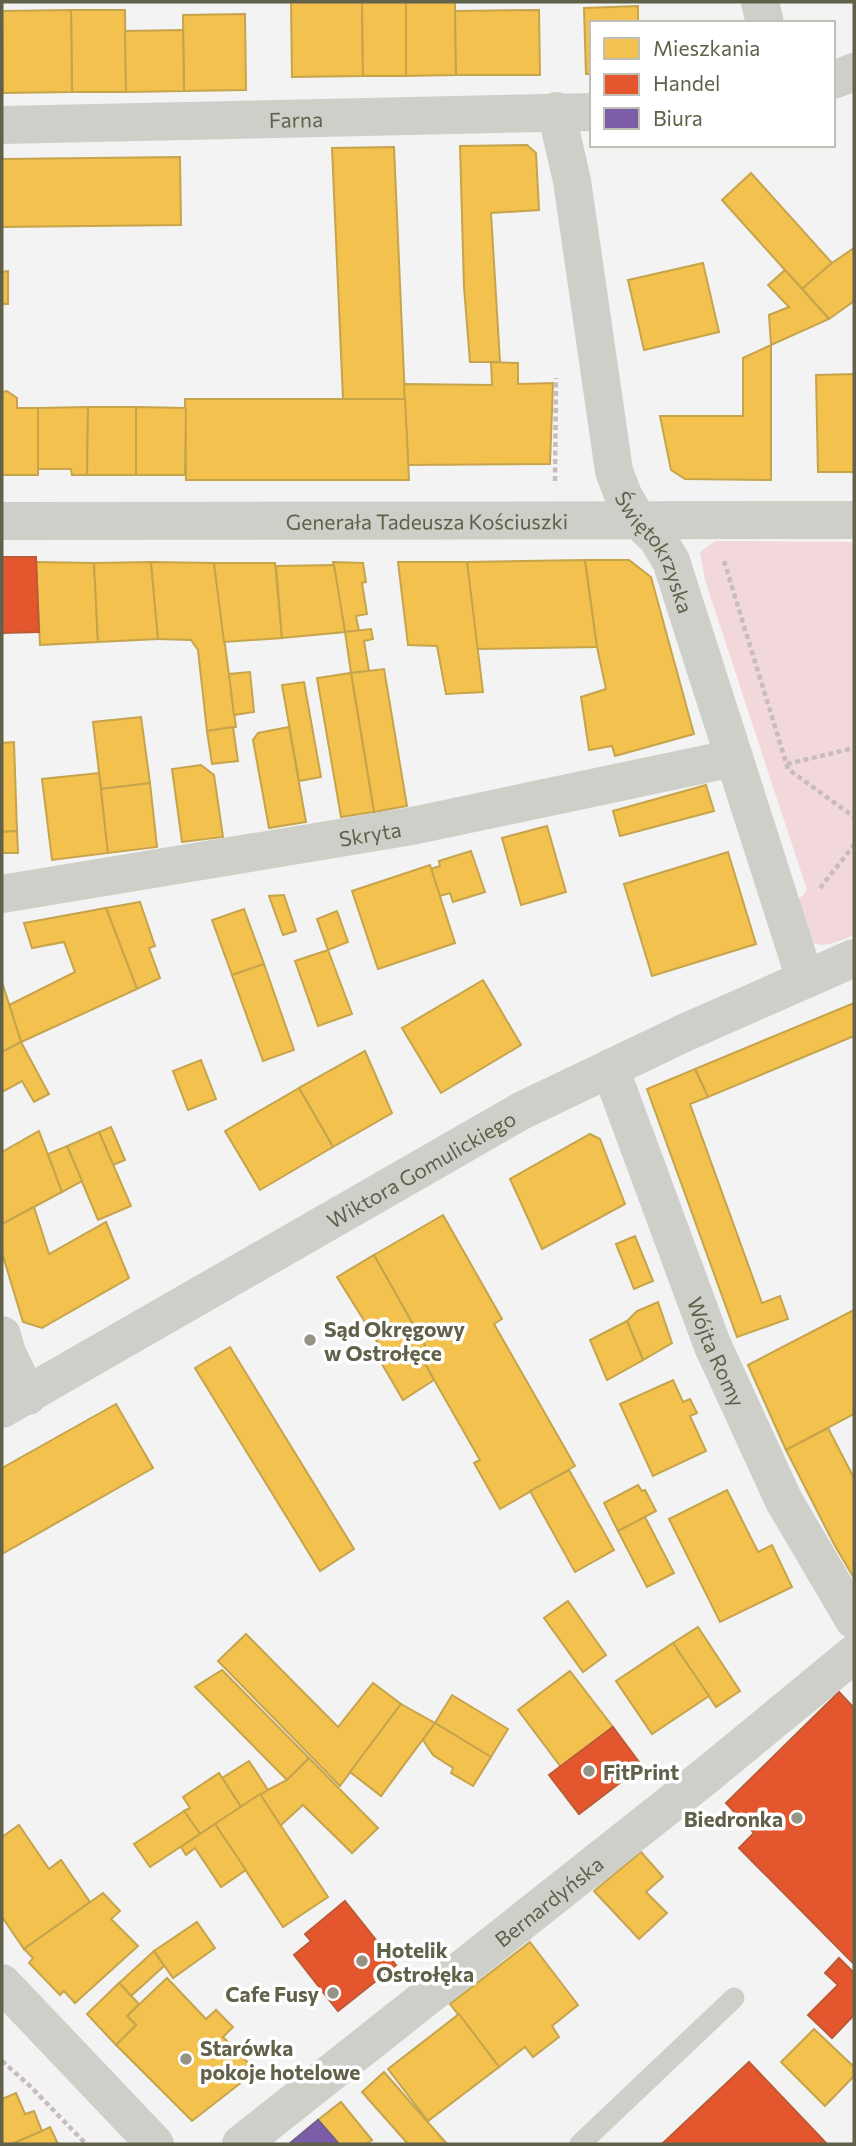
<svg xmlns="http://www.w3.org/2000/svg" width="856" height="2146" viewBox="0 0 856 2146" font-family="Commissioner,sans-serif">
	<style>
		.green { fill: #f2d8da }
		.homes { fill: #f2c14e; stroke: #c6a44c; stroke-width: 2 }
		.shops { fill: #e4572e; stroke: #bd5a36; stroke-width: 2 }
		.offices { fill: #7b5ea7; stroke: #735f8b; stroke-width: 2 }
		.lines { fill: none; stroke-linecap: round; stroke-linejoin: round }
		.path { stroke: #c8bdba; stroke-width: 4.5; stroke-dasharray: 5 3.5; stroke-linecap: butt }
		.service { stroke: #cfcfca; stroke-width: 21 }
		.minor { stroke: #cfcfca; stroke-width: 38 }
		.poi-dot { fill: #949384; stroke: #fff; stroke-width: 2.5 }
		.labels { text-anchor: middle; dominant-baseline: central; stroke-width: 7; stroke-linejoin: round; paint-order: stroke }
		.street-label { font-size: 21px; fill: #616049; stroke: #fff }
		.poi-label { font-size: 21px; font-weight: bold; fill: #616049; stroke: #fff; text-anchor: start }
	</style>
	<rect width="100%" height="100%" fill="#f3f3f3"/>
	<path class="green" d="M715 541 854 542V935C811 953 813 947 790 910L807 890 705 580 700 552Z"/>
	<g class="homes">
		<polygon points="291,2 362,2 363,76 292,77"/>
		<polygon points="362,2 406,2 406,76 363,76"/>
		<polygon points="406,2 455,2 456,75 406,76"/>
		<polygon points="638,6 638,23 592,23 592,74 586,74 584,8"/>
		<polygon points="71,10 125,10 126,92 72,92"/>
		<polygon points="71,10 72,92 3,93 2,11"/>
		<polygon points="539,10 540,75 456,75 455,11"/>
		<polygon points="245,14 246,90 184,91 183,15"/>
		<polygon points="183,30 184,91 126,92 125,31"/>
		<polygon points="527,145 536,153 539,210 491,213 500,362 470,362 464,287 460,146"/>
		<polygon points="394,147 405,399 343,399 332,148"/>
		<polygon points="180,157 181,225 2,227 2,159"/>
		<polygon points="751,173 832,263 802,289 722,200"/>
		<polygon points="854,248 854,301 829,319 802,289 832,263"/>
		<polygon points="703,263 719,332 644,350 628,280"/>
		<polygon points="785,270 829,319 771,345 769,315 789,307 768,285"/>
		<polygon points="8,271 8,304 2,304 2,272"/>
		<polygon points="771,345 771,480 685,479 671,470 660,416 743,416 743,358"/>
		<polygon points="491,362 518,363 518,384 553,383 550,464 408,465 404,384 492,385"/>
		<polygon points="854,374 854,472 818,472 816,375"/>
		<polygon points="7,391 17,398 17,408 38,408 38,475 2,475 2,392"/>
		<polygon points="185,399 405,399 409,480 186,480"/>
		<polygon points="88,407 87,475 72,475 71,469 38,469 38,408"/>
		<polygon points="88,407 136,407 136,475 87,475"/>
		<polygon points="136,407 186,408 185,475 136,475"/>
		<polygon points="585,560 597,647 477,649 467,562"/>
		<polygon points="585,560 629,560 651,577 694,734 615,756 612,746 589,750 581,697 606,689 597,647"/>
		<polygon points="36,562 94,563 98,642 40,645"/>
		<polygon points="151,562 158,639 98,642 94,563"/>
		<polygon points="151,562 214,563 236,727 207,731 198,650 191,640 158,639"/>
		<polygon points="333,562 363,563 366,582 362,583 367,614 356,616 359,631 345,632"/>
		<polygon points="398,562 467,562 483,692 446,694 437,646 408,645"/>
		<polygon points="214,563 275,563 282,638 224,642"/>
		<polygon points="334,565 345,632 282,638 276,566"/>
		<polygon points="371,629 373,639 364,641 369,671 351,673 345,632"/>
		<polygon points="384,669 407,806 374,812 351,673"/>
		<polygon points="250,672 254,712 234,715 229,674"/>
		<polygon points="351,673 374,812 341,817 317,678"/>
		<polygon points="304,682 321,777 299,781 282,685"/>
		<polygon points="141,717 150,783 101,789 93,722"/>
		<polygon points="233,727 238,761 212,764 207,731"/>
		<polygon points="289,727 306,822 269,828 253,740 258,733"/>
		<polygon points="14,742 17,831 2,832 2,743"/>
		<polygon points="201,765 214,775 223,837 182,842 172,769"/>
		<polygon points="99,773 108,853 52,860 42,779"/>
		<polygon points="150,783 157,847 108,853 101,789"/>
		<polygon points="706,785 714,811 620,836 613,811"/>
		<polygon points="547,826 566,892 521,905 502,838"/>
		<polygon points="17,831 18,853 2,853 2,832"/>
		<polygon points="471,851 485,892 453,902 450,893 440,896 431,869 440,866 439,861"/>
		<polygon points="728,852 756,944 652,976 624,884"/>
		<polygon points="430,865 455,943 378,969 352,891"/>
		<polygon points="284,895 296,931 283,935 269,896"/>
		<polygon points="140,902 155,946 149,948 160,978 137,989 106,908"/>
		<polygon points="106,908 137,989 21,1042 9,1005 75,972 64,942 32,948 24,923"/>
		<polygon points="244,909 264,964 232,975 212,920"/>
		<polygon points="337,911 348,942 328,950 317,919"/>
		<polygon points="328,950 352,1014 318,1026 295,961"/>
		<polygon points="264,964 294,1050 263,1061 232,975"/>
		<polygon points="483,980 521,1045 441,1093 402,1028"/>
		<polygon points="2,982 21,1042 2,1052"/>
		<polygon points="854,1003 854,1036 708,1097 695,1069"/>
		<polygon points="21,1042 49,1094 34,1102 22,1081 2,1092 2,1052"/>
		<polygon points="365,1051 392,1113 333,1147 299,1088"/>
		<polygon points="201,1060 216,1099 188,1110 173,1071"/>
		<polygon points="695,1069 708,1097 690,1104 762,1303 780,1296 788,1319 737,1337 647,1089"/>
		<polygon points="299,1088 333,1147 260,1190 225,1131"/>
		<polygon points="111,1127 125,1160 113,1165 99,1132"/>
		<polygon points="39,1131 62,1192 2,1224 2,1152"/>
		<polygon points="99,1132 131,1206 98,1220 67,1146"/>
		<polygon points="590,1134 600,1139 625,1204 542,1249 510,1179"/>
		<polygon points="67,1146 82,1181 62,1192 48,1154"/>
		<polygon points="34,1207 49,1254 106,1222 129,1278 42,1328 23,1322 2,1253 2,1224"/>
		<polygon points="443,1215 502,1319 494,1324 575,1466 500,1509 474,1463 480,1460 425,1364 433,1360 374,1255"/>
		<polygon points="635,1236 653,1281 634,1289 616,1244"/>
		<polygon points="374,1255 433,1360 425,1364 434,1380 403,1400 375,1352 381,1348 337,1277"/>
		<polygon points="658,1302 672,1343 643,1360 627,1321 637,1311"/>
		<polygon points="854,1310 854,1414 786,1450 748,1365"/>
		<polygon points="627,1321 643,1360 607,1380 590,1340"/>
		<polygon points="230,1347 354,1549 320,1571 195,1368"/>
		<polygon points="673,1380 683,1402 690,1399 697,1413 690,1416 706,1451 653,1476 620,1404"/>
		<polygon points="116,1404 153,1468 2,1554 2,1468"/>
		<polygon points="828,1428 854,1478 854,1578 835,1546 786,1450"/>
		<polygon points="569,1470 614,1550 575,1572 530,1491"/>
		<polygon points="638,1485 642,1491 645,1490 656,1511 618,1531 604,1503"/>
		<polygon points="727,1490 758,1552 772,1545 792,1587 720,1622 669,1519"/>
		<polygon points="645,1517 674,1573 647,1587 618,1531"/>
		<polygon points="568,1601 606,1655 583,1672 544,1618"/>
		<polygon points="698,1627 740,1691 716,1707 673,1643"/>
		<polygon points="246,1634 338,1727 373,1683 401,1704 340,1786 218,1661"/>
		<polygon points="673,1643 709,1696 652,1734 616,1681"/>
		<polygon points="222,1670 309,1758 287,1780 195,1687"/>
		<polygon points="570,1671 613,1727 561,1767 518,1710"/>
		<polygon points="452,1695 508,1729 491,1757 435,1723"/>
		<polygon points="401,1704 435,1723 381,1796 350,1772"/>
		<polygon points="435,1723 491,1757 473,1786 451,1773 453,1768 433,1755 423,1740"/>
		<polygon points="309,1758 378,1828 352,1853 303,1805 280,1826 260,1794 287,1780"/>
		<polygon points="249,1761 268,1790 241,1807 222,1778"/>
		<polygon points="219,1773 241,1807 200,1834 184,1811 190,1808 183,1797"/>
		<polygon points="260,1794 328,1897 283,1927 215,1824"/>
		<polygon points="184,1811 200,1834 150,1867 134,1844"/>
		<polygon points="215,1824 246,1870 221,1887 195,1848 186,1855 181,1847"/>
		<polygon points="19,1825 49,1869 61,1860 90,1902 24,1949 2,1917 2,1837"/>
		<polygon points="641,1852 663,1877 646,1892 667,1913 639,1939 594,1891"/>
		<polygon points="103,1893 120,1911 111,1919 138,1946 75,2003 64,1991 60,1995 29,1963 33,1958 24,1949"/>
		<polygon points="197,1922 215,1948 173,1978 154,1951"/>
		<polygon points="530,1942 578,2005 552,2026 559,2037 533,2057 525,2047 499,2067 450,2004"/>
		<polygon points="154,1951 164,1966 131,1996 119,1983"/>
		<polygon points="167,1978 206,2019 216,2010 233,2027 223,2037 256,2071 192,2121 116,2045 136,2025 127,2016"/>
		<polygon points="119,1983 139,2004 127,2016 136,2025 116,2045 87,2014"/>
		<polygon points="459,2014 499,2067 428,2121 388,2069"/>
		<polygon points="814,2029 854,2067 854,2076 825,2106 781,2062"/>
		<polygon points="384,2072 447,2144 408,2144 362,2092"/>
		<polygon points="16,2093 25,2114 34,2111 42,2131 12,2144 2,2144 2,2099"/>
		<polygon points="341,2102 372,2140 366,2144 339,2144 318,2120"/>
		<polygon points="50,2127 58,2144 12,2144 42,2131"/>
	</g>
	<g class="shops">
		<polygon points="2,557 36,557 39,632 2,633"/>
		<polygon points="839,1692 854,1708 854,1964 739,1848 754,1833 726,1803"/>
		<polygon points="613,1727 642,1766 579,1814 549,1775"/>
		<polygon points="345,1901 396,1965 338,2011 294,1955 311,1941 305,1934"/>
		<polygon points="839,1958 854,1973 854,2015 832,2038 808,2015 838,1985 825,1973"/>
		<polygon points="749,2062 827,2144 662,2144"/>
	</g>
	<polygon class="offices" points="318,2120 339,2144 289,2144"/>
	<g class="lines">
		<g class="path">
			<polyline points="555,481 556,378"/>
			<polyline points="724,561 788,769 854,817"/>
			<polyline points="787,764 854,748"/>
			<polyline points="820,888 854,845"/>
			<polyline points="2,2061 31,2087 86,2144"/>
		</g>
		<polyline class="service" points="580,2144 734,1998"/>
		<g class="minor">
			<polyline points="760,2 765,23"/>
			<polyline points="833,80 854,72"/>
			<path id="s1" d="M556 111 572 181 614 471 623 495 637 519 657 538 671 561 805 979"/>
			<path id="s2" d="M2 125 592 112"/>
			<path id="s3" d="M2 521 854 520"/>
			<path id="s4" d="M2 894 412 826 734 758"/>
			<path id="s5" d="M610 1068 712 1344 784 1501 854 1620"/>
			<polyline points="2,1335 7,1353 28,1396"/>
			<path id="s6" d="M2 1409 521 1111 684 1033 854 958"/>
			<polyline points="2,1983 155,2144"/>
			<path id="s7" d="M241 2144 707 1775 854 1654"/>
		</g>
	</g>
	<g class="poi-dot">
		<circle cx="310" cy="1340" r="7"/>
		<circle cx="589" cy="1771" r="7"/>
		<circle cx="797" cy="1818" r="7"/>
		<circle cx="362" cy="1961" r="7"/>
		<circle cx="333" cy="1993" r="7"/>
		<circle cx="186" cy="2059" r="7"/>
	</g>
	<g class="labels">
		<g class="street-label">
			<text stroke="none"><textPath href="#s2" startOffset="294">Farna</textPath></text>
			<text stroke="none"><textPath href="#s3" startOffset="425">Generała Tadeusza Kościuszki</textPath></text>
			<text stroke="none"><textPath href="#s1" startOffset="457">Świętokrzyska</textPath></text>
			<text stroke="none"><textPath href="#s4" startOffset="373">Skryta</textPath></text>
			<text stroke="none"><textPath href="#s6" startOffset="483">Wiktora Gomulickiego</textPath></text>
			<text stroke="none"><textPath href="#s5" startOffset="303">Wójta Romy</textPath></text>
			<text stroke="none"><textPath href="#s7" startOffset="392">Bernardyńska</textPath></text>
		</g>
		<g class="poi-label">
			<text x="324" y="1328">Sąd Okręgowy<tspan x="324" dy="24">w Ostrołęce</tspan></text>
			<text x="603" y="1771">FitPrint</text>
			<text x="783" y="1818" text-anchor="end">Biedronka</text>
			<text x="376" y="1949">Hotelik<tspan x="376" dy="24">Ostrołęka</tspan></text>
			<text x="319" y="1993" text-anchor="end">Cafe Fusy</text>
			<text x="200" y="2047">Starówka<tspan x="200" dy="24">pokoje hotelowe</tspan></text>
		</g>
	</g>
	<rect width="856" height="2146" fill="none" stroke="#616049" stroke-width="7"/>
	<rect x="590" y="21" width="245" height="126" fill="#ffffff" stroke="#c0bfb6" stroke-width="2"/>
	<rect x="604" y="38" width="35" height="21" fill="#f2c14e" stroke="#c0bfb6" stroke-width="2"/>
	<text x="653" y="56" font-size="21" fill="#616049">Mieszkania</text>
	<rect x="604" y="74" width="35" height="21" fill="#e4572e" stroke="#c0bfb6" stroke-width="2"/>
	<text x="653" y="91" font-size="21" fill="#616049">Handel</text>
	<rect x="604" y="108" width="35" height="21" fill="#7b5ea7" stroke="#c0bfb6" stroke-width="2"/>
	<text x="653" y="126" font-size="21" fill="#616049">Biura</text>
</svg>
